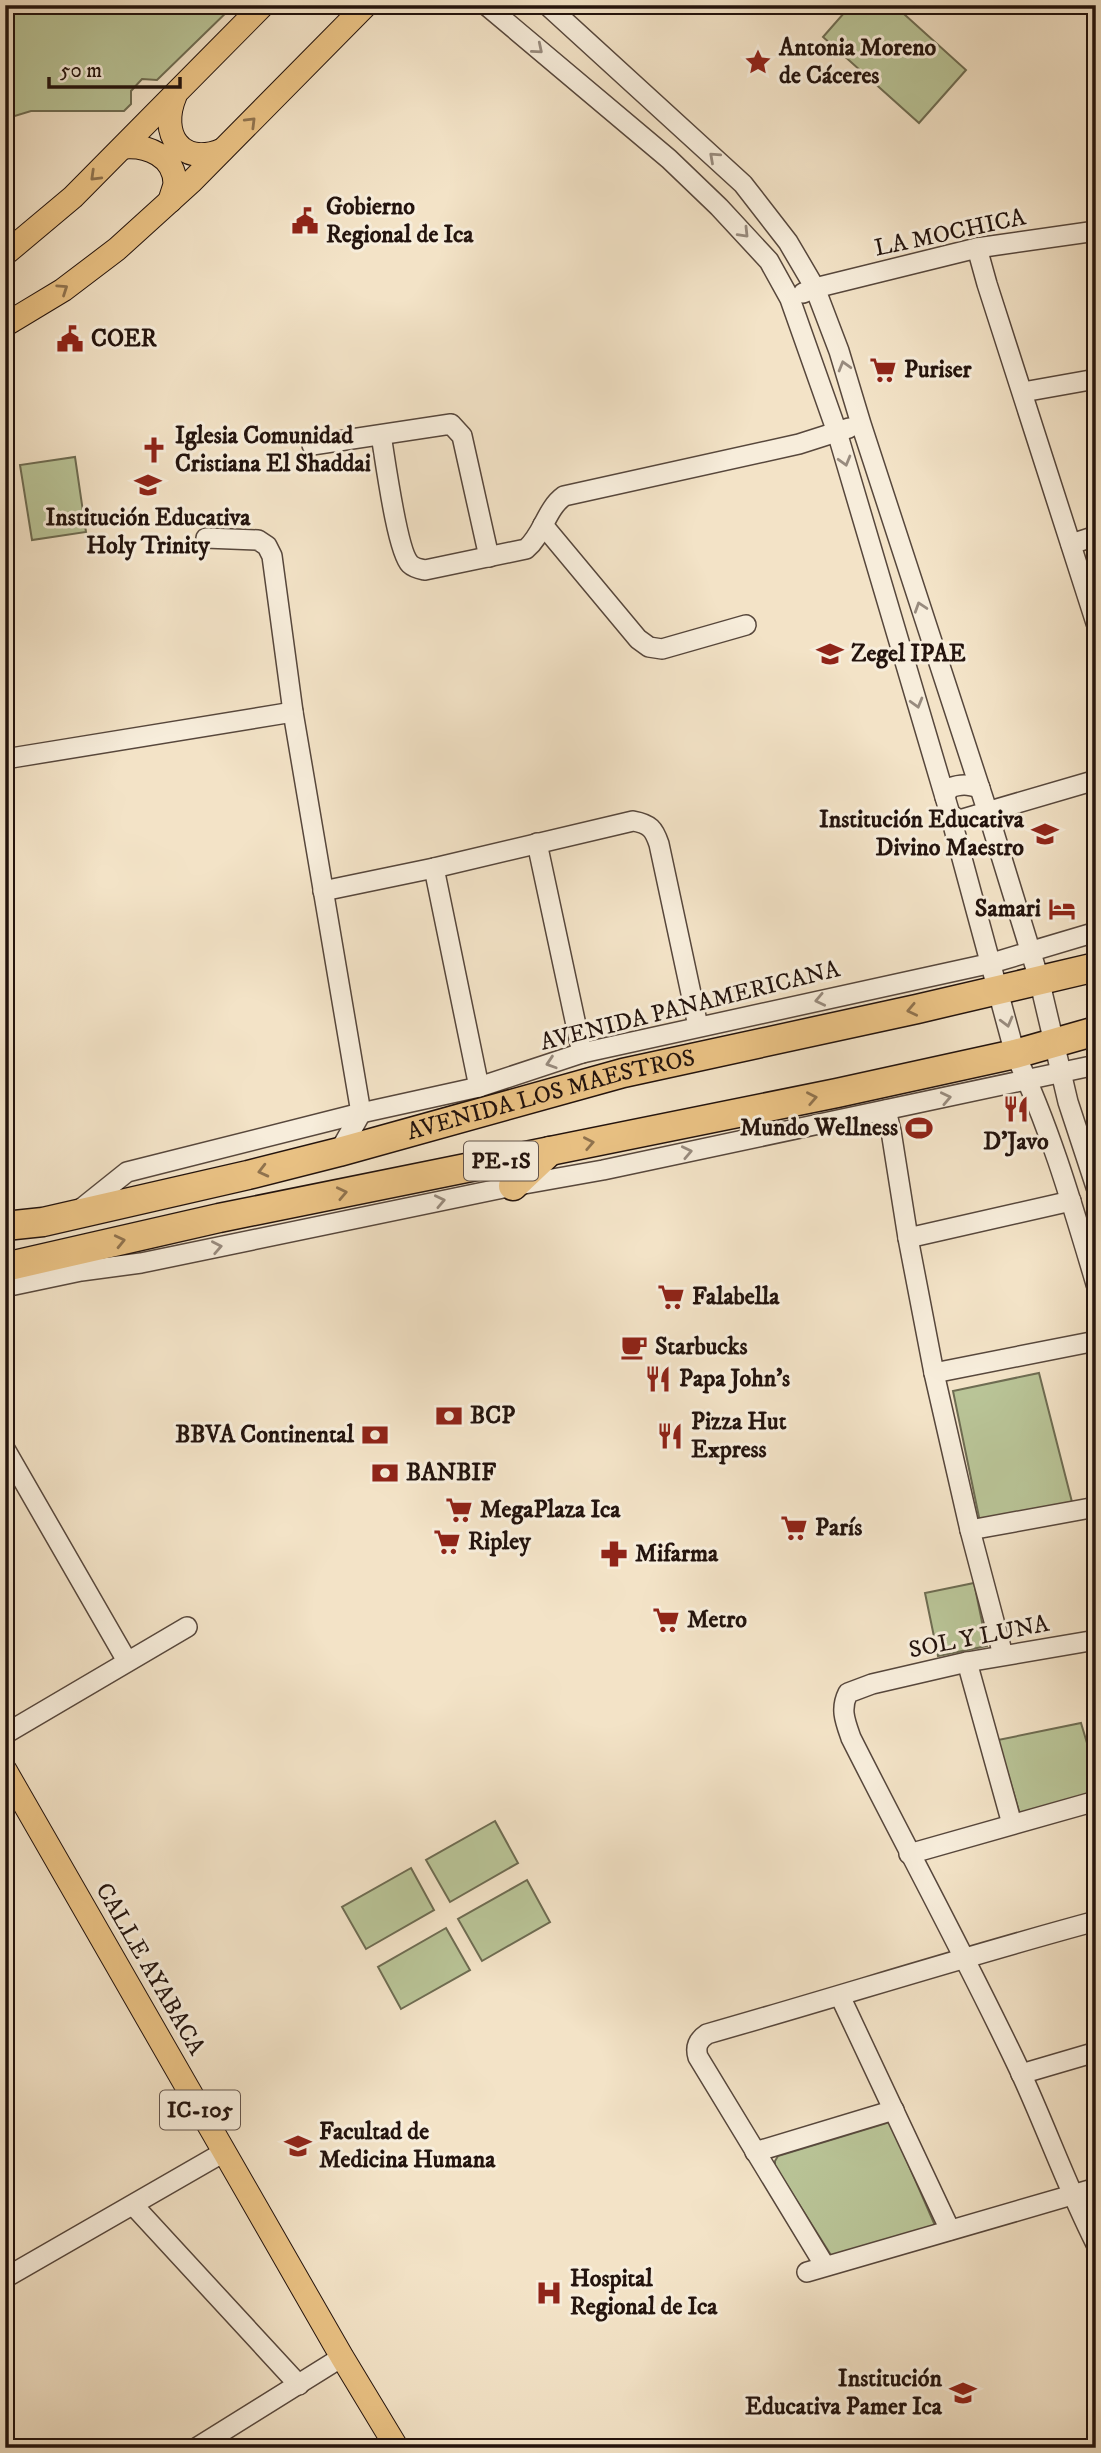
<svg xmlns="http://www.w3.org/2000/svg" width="1101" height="2453" viewBox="0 0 1101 2453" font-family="'IM FELL DW Pica',serif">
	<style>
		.green { fill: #b9c497; stroke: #6e6c52; stroke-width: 2 }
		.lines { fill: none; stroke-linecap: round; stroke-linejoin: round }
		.minor-casing { stroke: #57473c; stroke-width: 22 }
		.major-casing { stroke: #23130d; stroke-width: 25 }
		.highway-casing { stroke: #23130d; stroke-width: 31 }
		.minor { stroke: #f7eddb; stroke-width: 19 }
		.major { stroke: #eac284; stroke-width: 23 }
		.highway { stroke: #eac284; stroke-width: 28 }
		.oneway { stroke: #988b7e }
		.oneway2 { stroke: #90734e }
		.labels { text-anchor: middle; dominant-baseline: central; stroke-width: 6; stroke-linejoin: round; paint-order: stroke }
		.shield { fill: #f7eddb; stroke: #63544b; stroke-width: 2 }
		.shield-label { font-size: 23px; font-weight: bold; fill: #23130d }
		.poi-label { font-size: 24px; font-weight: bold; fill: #23130d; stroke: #f7eddb; text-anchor: start }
		.street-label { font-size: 24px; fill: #23130d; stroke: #f7eddb }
	</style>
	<rect width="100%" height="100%" fill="#f3e3c7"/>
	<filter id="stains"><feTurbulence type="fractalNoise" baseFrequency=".00286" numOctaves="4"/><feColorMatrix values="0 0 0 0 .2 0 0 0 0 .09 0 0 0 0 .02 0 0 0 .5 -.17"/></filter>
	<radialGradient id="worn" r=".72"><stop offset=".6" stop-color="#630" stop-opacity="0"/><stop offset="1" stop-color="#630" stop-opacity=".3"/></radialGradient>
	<g class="green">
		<polygon points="5,5 234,5 157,80 142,79 131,91 131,104 124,111 31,111 5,119"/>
		<polygon points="851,5 894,5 966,70 919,123 823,37"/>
		<polygon points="75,457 86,532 32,540 20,465"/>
		<polygon points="1039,1373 1072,1502 980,1522 953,1391"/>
		<polygon points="974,1583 987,1646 938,1656 925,1593"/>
		<polygon points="1081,1723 1096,1773 1096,1796 1021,1818 998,1740"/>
		<polygon points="495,1821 518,1863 450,1902 426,1860"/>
		<polygon points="411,1868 434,1910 366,1949 342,1907"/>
		<polygon points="527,1880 550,1922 482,1961 458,1919"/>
		<polygon points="446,1928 470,1970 401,2009 378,1967"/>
		<polygon points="890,2122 937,2230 834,2260 775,2166 775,2161 778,2156"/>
	</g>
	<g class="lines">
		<g class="minor-casing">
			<g id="minor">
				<path d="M486 5 669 159 719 207 769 261 790 299 837 432 950 814 1015 1054C1050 1127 1073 1207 1096 1284"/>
				<polyline points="547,5 743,184 788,242 815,288 839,351 861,424 987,810 1039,979 1068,1102 1096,1187"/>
				<polyline points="977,248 987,284 1096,623"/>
				<polyline points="803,293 815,288 977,248 1096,231"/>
				<polyline points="1023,392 1096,379"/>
				<path d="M381 435C385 458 397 551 410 564 414 568 420 569 425 570L526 549C543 535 546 509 564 496L799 444 849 428"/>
				<polyline points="312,445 451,424 462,436 489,557"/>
				<polyline points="543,525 638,639 649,647 662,649 746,625"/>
				<polyline points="206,538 258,540 267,546 272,556 293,712 361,1113 339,1152"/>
				<polyline points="1071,544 1096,536"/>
				<polyline points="5,759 293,712"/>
				<path d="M945 797 949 788C961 784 967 784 980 788"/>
				<polyline points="950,814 959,820 1096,780"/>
				<polyline points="537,843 582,1053"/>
				<polyline points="434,868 479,1087"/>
				<path d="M323 891 434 868 633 821C650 824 654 829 659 844L698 1026"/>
				<polyline points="886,1110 891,1131 908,1238 934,1373 970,1530 1003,1655"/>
				<polyline points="77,1212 127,1172 361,1113 479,1087 582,1053 992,963 1096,932"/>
				<polyline points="908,1238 1071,1201"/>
				<polyline points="5,1287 81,1271 141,1263 513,1186 603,1170 1096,1065"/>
				<polyline points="934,1373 1096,1341"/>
				<polyline points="5,1449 127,1661"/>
				<polyline points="970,1530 1096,1507"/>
				<path d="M1096 1640 967 1662 872 1684 848 1693C840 1709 845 1721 851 1738 907 1849 966 1957 1019 2069 1046 2127 1067 2187 1096 2244"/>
				<polyline points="967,1662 1012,1824"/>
				<polyline points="5,1734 187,1627"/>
				<polyline points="909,1854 1096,1801"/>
				<polyline points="840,1996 950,2230"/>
				<polyline points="1021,2074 1096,2052"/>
				<polyline points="755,2152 894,2110"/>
				<polyline points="134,2206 299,2385"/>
				<path d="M825 2266 698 2057C695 2047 698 2040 707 2034 837 1997 966 1956 1096 1921"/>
				<polyline points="807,2272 1096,2188"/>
				<polyline points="5,2278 224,2152"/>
				<polyline points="196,2448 342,2357"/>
			</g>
		</g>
		<g class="major-casing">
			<g id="major">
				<path d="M175 96C159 134 181 167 222 150"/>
				<path d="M124 147C147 145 175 156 175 184 174 189 171 196 170 201"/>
				<polyline points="5,254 73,197 263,5"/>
				<polyline points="5,325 63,290 117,249 192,181 366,5"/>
				<polyline points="5,1770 342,2357 397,2448"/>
			</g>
		</g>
		<g class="highway-casing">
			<g id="highway">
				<polyline points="513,1186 550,1151"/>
				<path id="s1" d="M5 1226 43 1222 248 1175 339 1152 623 1073 917 1009 1096 967"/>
				<polyline points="5,1267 219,1218 837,1093 1015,1054 1096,1031"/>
			</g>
		</g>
		<use href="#minor" class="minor"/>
		<use href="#major" class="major"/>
		<use href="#highway" class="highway"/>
	</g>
	<defs><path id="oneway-chevron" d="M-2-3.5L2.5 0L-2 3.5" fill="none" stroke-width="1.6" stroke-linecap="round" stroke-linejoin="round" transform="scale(1.75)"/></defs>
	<g class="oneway">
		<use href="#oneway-chevron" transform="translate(538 49) rotate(40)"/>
		<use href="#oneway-chevron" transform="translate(714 157) rotate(-138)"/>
		<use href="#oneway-chevron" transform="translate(744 233) rotate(46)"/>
		<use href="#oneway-chevron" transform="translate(844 366) rotate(-106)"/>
		<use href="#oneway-chevron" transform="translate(845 461) rotate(74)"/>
		<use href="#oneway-chevron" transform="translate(920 607) rotate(-108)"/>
		<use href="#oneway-chevron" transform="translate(917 703) rotate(74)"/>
		<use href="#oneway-chevron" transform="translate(820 1000) rotate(168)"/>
		<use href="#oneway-chevron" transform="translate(1007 1022) rotate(75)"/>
		<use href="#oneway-chevron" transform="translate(551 1063) rotate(162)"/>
		<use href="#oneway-chevron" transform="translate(946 1098) rotate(-12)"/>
		<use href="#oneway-chevron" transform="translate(687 1152) rotate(-12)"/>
		<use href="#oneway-chevron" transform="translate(440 1201) rotate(-12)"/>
		<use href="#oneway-chevron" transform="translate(217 1247) rotate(-11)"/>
	</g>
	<g class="oneway2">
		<use href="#oneway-chevron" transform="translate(251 122) rotate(-45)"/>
		<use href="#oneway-chevron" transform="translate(95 176) rotate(136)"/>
		<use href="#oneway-chevron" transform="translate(63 289) rotate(-34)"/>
		<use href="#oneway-chevron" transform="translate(912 1010) rotate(168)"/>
		<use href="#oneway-chevron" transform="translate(812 1098) rotate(-11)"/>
		<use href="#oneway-chevron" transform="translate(589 1143) rotate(-11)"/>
		<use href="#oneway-chevron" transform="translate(263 1171) rotate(166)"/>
		<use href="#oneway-chevron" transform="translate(342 1193) rotate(-12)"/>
		<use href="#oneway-chevron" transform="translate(120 1241) rotate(-13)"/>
	</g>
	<defs>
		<g id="sight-bare" transform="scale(2.1)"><path d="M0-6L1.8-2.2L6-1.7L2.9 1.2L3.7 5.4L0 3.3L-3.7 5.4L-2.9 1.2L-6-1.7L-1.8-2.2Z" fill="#8f2418" stroke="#f7eddb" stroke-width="2.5" paint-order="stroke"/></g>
		<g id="civic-bare" transform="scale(2.1)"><path d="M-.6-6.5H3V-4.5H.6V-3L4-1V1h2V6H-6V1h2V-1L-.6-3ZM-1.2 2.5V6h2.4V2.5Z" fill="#8f2418" stroke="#f7eddb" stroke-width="2.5" paint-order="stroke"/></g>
		<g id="supermarket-bare" transform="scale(2.1)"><path d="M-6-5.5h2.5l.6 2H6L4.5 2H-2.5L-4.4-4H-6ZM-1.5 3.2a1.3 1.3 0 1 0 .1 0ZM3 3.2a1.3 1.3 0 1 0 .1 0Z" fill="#8f2418" stroke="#f7eddb" stroke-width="2.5" paint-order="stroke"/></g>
		<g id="church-bare" transform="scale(2.1)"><path d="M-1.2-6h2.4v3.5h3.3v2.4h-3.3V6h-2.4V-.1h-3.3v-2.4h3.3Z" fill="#8f2418" stroke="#f7eddb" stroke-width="2.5" paint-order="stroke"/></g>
		<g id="school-bare" transform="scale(2.1)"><path d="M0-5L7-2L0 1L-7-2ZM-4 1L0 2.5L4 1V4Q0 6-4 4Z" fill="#8f2418" stroke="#f7eddb" stroke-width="2.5" paint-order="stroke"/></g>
		<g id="university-bare" transform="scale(2.1)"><path d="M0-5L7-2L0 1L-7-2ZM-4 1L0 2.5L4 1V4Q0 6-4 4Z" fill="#8f2418" stroke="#f7eddb" stroke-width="2.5" paint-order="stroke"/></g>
		<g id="hotel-bare" transform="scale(2.1)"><path d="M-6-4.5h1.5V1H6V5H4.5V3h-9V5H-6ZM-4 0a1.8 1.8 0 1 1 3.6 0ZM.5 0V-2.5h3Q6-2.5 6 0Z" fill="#8f2418" stroke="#f7eddb" stroke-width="2.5" paint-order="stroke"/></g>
		<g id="restaurant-bare" transform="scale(2.1)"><path d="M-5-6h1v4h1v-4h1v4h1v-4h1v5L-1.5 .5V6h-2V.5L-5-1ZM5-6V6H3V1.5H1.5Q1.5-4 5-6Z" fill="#8f2418" stroke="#f7eddb" stroke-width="2.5" paint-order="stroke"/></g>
		<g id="stadium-bare" transform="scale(2.1)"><path d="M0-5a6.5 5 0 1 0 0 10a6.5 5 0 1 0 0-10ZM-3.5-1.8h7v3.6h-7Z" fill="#8f2418" stroke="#f7eddb" stroke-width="2.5" paint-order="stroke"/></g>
		<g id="cafe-bare" transform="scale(2.1)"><path d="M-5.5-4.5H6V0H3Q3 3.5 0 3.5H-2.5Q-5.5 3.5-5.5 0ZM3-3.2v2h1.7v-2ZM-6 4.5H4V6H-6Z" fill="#8f2418" stroke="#f7eddb" stroke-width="2.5" paint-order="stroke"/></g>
		<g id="bank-bare" transform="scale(2.1)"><path d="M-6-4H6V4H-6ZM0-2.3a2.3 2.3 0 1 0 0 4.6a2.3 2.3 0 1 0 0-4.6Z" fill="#8f2418" stroke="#f7eddb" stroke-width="2.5" paint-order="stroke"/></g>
		<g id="pharmacy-bare" transform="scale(2.1)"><path d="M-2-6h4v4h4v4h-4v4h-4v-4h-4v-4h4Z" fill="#8f2418" stroke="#f7eddb" stroke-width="2.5" paint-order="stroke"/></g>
		<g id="hospital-bare" transform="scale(2.1)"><path d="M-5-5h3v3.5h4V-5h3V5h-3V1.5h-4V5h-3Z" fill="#8f2418" stroke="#f7eddb" stroke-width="2.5" paint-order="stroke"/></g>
	</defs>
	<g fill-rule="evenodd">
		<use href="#sight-bare" x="758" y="62"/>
		<use href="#civic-bare" x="305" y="221"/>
		<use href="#civic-bare" x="70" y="339"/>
		<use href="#supermarket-bare" x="883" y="370"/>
		<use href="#church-bare" x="154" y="450"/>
		<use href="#school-bare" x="148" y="485"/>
		<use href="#university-bare" x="830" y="654"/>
		<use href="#school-bare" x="1045" y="834"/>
		<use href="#hotel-bare" x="1062" y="909"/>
		<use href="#restaurant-bare" x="1016" y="1109"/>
		<use href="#stadium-bare" x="919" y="1128"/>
		<use href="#supermarket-bare" x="671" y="1297"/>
		<use href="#cafe-bare" x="634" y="1347"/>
		<use href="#restaurant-bare" x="658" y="1379"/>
		<use href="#bank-bare" x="449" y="1416"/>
		<use href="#bank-bare" x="375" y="1435"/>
		<use href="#restaurant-bare" x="670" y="1436"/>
		<use href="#bank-bare" x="385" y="1473"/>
		<use href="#supermarket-bare" x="459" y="1510"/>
		<use href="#supermarket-bare" x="794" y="1528"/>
		<use href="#supermarket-bare" x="447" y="1542"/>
		<use href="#pharmacy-bare" x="614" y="1554"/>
		<use href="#supermarket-bare" x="666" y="1620"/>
		<use href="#school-bare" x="298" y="2146"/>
		<use href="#hospital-bare" x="549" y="2293"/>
		<use href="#school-bare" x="963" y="2393"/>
	</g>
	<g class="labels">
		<g class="shield">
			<rect x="464" y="1141.5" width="74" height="39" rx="5"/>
			<rect x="160" y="2090.5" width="80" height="39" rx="5"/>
		</g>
		<g class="shield-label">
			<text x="501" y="1161">PE-1S</text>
			<text x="200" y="2110">IC-105</text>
		</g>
		<g class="poi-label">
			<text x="779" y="48">Antonia Moreno<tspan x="779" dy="28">de Cáceres</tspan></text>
			<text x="326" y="207">Gobierno<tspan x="326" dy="28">Regional de Ica</tspan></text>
			<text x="91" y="339">COER</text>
			<text x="904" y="370">Puriser</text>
			<text x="175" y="436">Iglesia Comunidad<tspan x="175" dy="28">Cristiana El Shaddai</tspan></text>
			<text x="148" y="518" text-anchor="middle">Institución Educativa<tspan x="148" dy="28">Holy Trinity</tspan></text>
			<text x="851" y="654">Zegel IPAE</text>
			<text x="1024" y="820" text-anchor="end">Institución Educativa<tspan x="1024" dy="28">Divino Maestro</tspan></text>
			<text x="1041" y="909" text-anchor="end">Samari</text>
			<text x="898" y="1128" text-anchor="end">Mundo Wellness</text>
			<text x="1016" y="1142" text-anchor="middle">D'Javo</text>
			<text x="692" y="1297">Falabella</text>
			<text x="655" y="1347">Starbucks</text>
			<text x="679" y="1379">Papa John's</text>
			<text x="470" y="1416">BCP</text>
			<text x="691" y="1422">Pizza Hut<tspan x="691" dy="28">Express</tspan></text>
			<text x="354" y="1435" text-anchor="end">BBVA Continental</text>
			<text x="406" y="1473">BANBIF</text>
			<text x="480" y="1510">MegaPlaza Ica</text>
			<text x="815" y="1528">París</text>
			<text x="468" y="1542">Ripley</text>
			<text x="635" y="1554">Mifarma</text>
			<text x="687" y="1620">Metro</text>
			<text x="319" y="2132">Facultad de<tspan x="319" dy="28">Medicina Humana</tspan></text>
			<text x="570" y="2279">Hospital<tspan x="570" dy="28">Regional de Ica</tspan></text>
			<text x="942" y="2379" text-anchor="end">Institución<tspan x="942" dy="28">Educativa Pamer Ica</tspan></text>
		</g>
		<g class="street-label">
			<text transform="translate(950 233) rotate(-12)">LA MOCHICA</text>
			<text transform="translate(690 1006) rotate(-14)">AVENIDA PANAMERICANA</text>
			<text stroke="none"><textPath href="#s1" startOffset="562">AVENIDA LOS MAESTROS</textPath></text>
			<text transform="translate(979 1637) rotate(-11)">SOL Y LUNA</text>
			<text transform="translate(150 1969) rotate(60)">CALLE AYABACA</text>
		</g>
	</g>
	<rect width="1101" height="2453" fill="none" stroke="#f3e3c7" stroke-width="28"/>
	<rect x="7" y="7" width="1087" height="2439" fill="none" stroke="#23130d" stroke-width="3.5"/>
	<rect x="14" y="14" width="1073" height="2425" fill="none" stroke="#23130d" stroke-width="2"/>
	<path d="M49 77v10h131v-10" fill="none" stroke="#23130d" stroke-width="3.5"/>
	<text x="60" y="77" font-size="21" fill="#23130d" stroke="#f7eddb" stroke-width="5" paint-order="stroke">50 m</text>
	<rect width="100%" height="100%" filter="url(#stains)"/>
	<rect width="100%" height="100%" fill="url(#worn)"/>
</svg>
